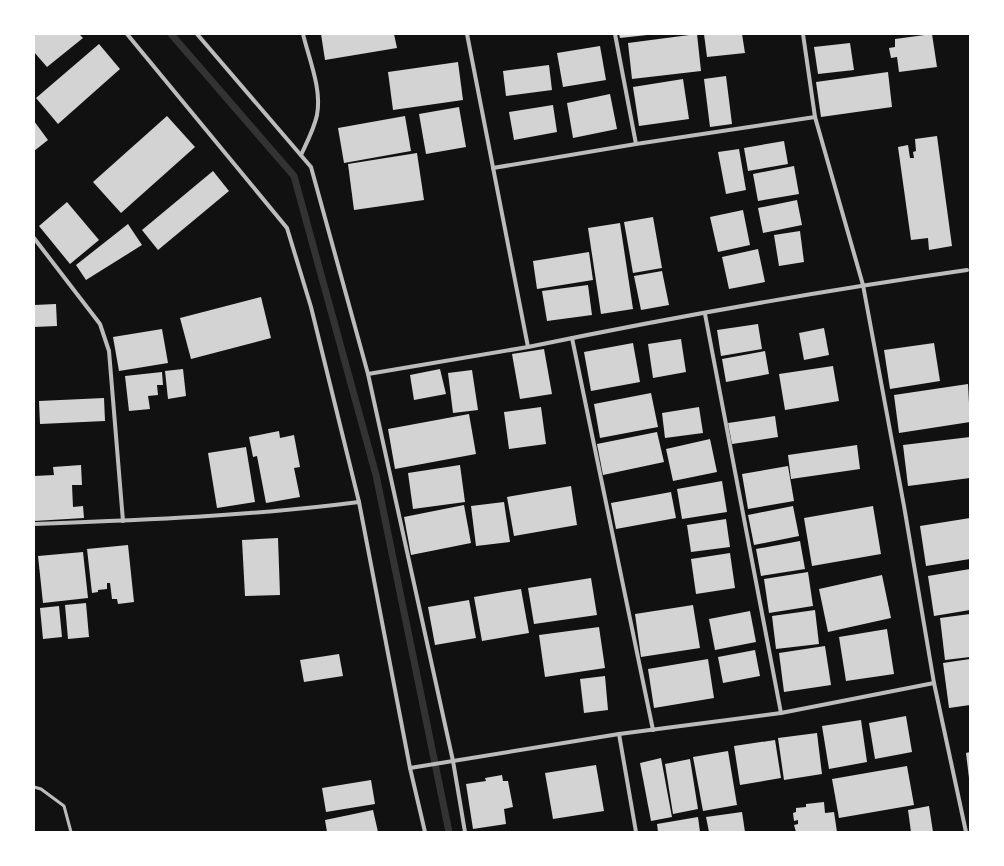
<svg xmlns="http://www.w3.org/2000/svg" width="1004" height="866" viewBox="0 0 1004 866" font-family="'Nunito Sans',sans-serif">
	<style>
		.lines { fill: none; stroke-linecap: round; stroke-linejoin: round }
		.stream { stroke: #333; stroke-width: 7 }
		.building { fill: #d3d3d3 }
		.service { stroke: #bcbcbc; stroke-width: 3 }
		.minor { stroke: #bcbcbc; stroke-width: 4 }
	</style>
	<rect width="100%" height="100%" fill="#111"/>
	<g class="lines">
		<polyline class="stream" points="171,34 294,176 376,475 449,832"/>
	</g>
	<g class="building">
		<polygon points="34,34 79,34 83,38 47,67 34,52"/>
		<polygon points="321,34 394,34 397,48 325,60"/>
		<polygon points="619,34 646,34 647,35 620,38"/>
		<polygon points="697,34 701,71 632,79 628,43"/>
		<polygon points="704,34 742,34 745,53 707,57"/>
		<polygon points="932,34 937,67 899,72 897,57 891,58 889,48 895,47 895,39"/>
		<polygon points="850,43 854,70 818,74 814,47"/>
		<polygon points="99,44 120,69 58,124 36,98"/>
		<polygon points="600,46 606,80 563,87 557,53"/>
		<polygon points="458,62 463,100 393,110 388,72"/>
		<polygon points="549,65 552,90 506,96 503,71"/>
		<polygon points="888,72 892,107 821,117 816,82"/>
		<polygon points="726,76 732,124 710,127 704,79"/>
		<polygon points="683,79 689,119 639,126 633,87"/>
		<polygon points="610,94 617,129 573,138 567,103"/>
		<polygon points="553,105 557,132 514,140 509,112"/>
		<polygon points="459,107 466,147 426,154 419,114"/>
		<polygon points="167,116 195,147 121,213 93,182"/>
		<polygon points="405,116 411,151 344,163 338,128"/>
		<polygon points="34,121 48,140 34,151"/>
		<polygon points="937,136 952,246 929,250 928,238 911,240 898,147 908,145 910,158 914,158 913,152 916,151 915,139"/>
		<polygon points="784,141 788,164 748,171 744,148"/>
		<polygon points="739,149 746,190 726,194 718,152"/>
		<polygon points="417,153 424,200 354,210 348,164"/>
		<polygon points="794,166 799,194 758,201 753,174"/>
		<polygon points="213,171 229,191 158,250 142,230"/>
		<polygon points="797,200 802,225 763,233 758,208"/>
		<polygon points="67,202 99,240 70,264 39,226"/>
		<polygon points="743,210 750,245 718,252 710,217"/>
		<polygon points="653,217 662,268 633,273 624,222"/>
		<polygon points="620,223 633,309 601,314 588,228"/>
		<polygon points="128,224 142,245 86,280 76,265"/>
		<polygon points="800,231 804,262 779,266 774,235"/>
		<polygon points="758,249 765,282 729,289 722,257"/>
		<polygon points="589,252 593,280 537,289 533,261"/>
		<polygon points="662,271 669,305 641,310 634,276"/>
		<polygon points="588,285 592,315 547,321 542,291"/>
		<polygon points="261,297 271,338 191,359 180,318"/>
		<polygon points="56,304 57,326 34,327 34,305"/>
		<polygon points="758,324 762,349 721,356 717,330"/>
		<polygon points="824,328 829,355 804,360 799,333"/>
		<polygon points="162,329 168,363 119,371 113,337"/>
		<polygon points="681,339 686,372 653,378 648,344"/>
		<polygon points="633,343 640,382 591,391 584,352"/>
		<polygon points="934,343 940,381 890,389 884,350"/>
		<polygon points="544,349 552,394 520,399 512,354"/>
		<polygon points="765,351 769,374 726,382 722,359"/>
		<polygon points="833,366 839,401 785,410 779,374"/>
		<polygon points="183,369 186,396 168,399 165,371"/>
		<polygon points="440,369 446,394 414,400 410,375"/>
		<polygon points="472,370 478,410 453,413 448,373"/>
		<polygon points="162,372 163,385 157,385 158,395 148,396 150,409 129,411 125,376"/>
		<polygon points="968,384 970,422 899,433 894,395"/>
		<polygon points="651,393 658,427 600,438 594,404"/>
		<polygon points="104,398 105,421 40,424 39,401"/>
		<polygon points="541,407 546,444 509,449 504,412"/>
		<polygon points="699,407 703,433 665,438 662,413"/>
		<polygon points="469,414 476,454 395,469 388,429"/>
		<polygon points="775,416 778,437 732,444 728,423"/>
		<polygon points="279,431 280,438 294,435 300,467 294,468 300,497 266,503 257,456 253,457 249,437"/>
		<polygon points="657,432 664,462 603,475 597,444"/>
		<polygon points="970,437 970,478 908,486 903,445"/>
		<polygon points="710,439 717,472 673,481 666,449"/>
		<polygon points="857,445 860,469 791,479 788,455"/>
		<polygon points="246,447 255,502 217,508 208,453"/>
		<polygon points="81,465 82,485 72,485 73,507 83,506 84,518 34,521 34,476 54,475 53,467"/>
		<polygon points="460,465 465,502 413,509 408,473"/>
		<polygon points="788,466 794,501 748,509 742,474"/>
		<polygon points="722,481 727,512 682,519 677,489"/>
		<polygon points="571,486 577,525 514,536 507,497"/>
		<polygon points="671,492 676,518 616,529 611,503"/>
		<polygon points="504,502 510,542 476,546 471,506"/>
		<polygon points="464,505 471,543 411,555 404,517"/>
		<polygon points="793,506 799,536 754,545 748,515"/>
		<polygon points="873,506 881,554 812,566 804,518"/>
		<polygon points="970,518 970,559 926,566 920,526"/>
		<polygon points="726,519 730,547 691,552 687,525"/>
		<polygon points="278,538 280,595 245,596 242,540"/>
		<polygon points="800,541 805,569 761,576 756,549"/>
		<polygon points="128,545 134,602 118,604 117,599 112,599 110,583 107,583 107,589 98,590 98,592 92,593 87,549"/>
		<polygon points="83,552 88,598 43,603 38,556"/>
		<polygon points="730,553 735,588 696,594 691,559"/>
		<polygon points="970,569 970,610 934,616 928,576"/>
		<polygon points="808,572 813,606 769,613 764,579"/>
		<polygon points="882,575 891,618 828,632 819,589"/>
		<polygon points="591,578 597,615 534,624 528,588"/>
		<polygon points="521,589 529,633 482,641 474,597"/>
		<polygon points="469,600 476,638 435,645 428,607"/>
		<polygon points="86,603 89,637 68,639 65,605"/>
		<polygon points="693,605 700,648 641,657 635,614"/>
		<polygon points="59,606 62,637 43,639 40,608"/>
		<polygon points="815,610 819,644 776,649 772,616"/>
		<polygon points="750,611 756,642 715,650 709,619"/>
		<polygon points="970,614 970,657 945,660 940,618"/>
		<polygon points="599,627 605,668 545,677 539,635"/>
		<polygon points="887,629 894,674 846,681 839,637"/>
		<polygon points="825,646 831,685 784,692 779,653"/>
		<polygon points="755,650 760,676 723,683 718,657"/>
		<polygon points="339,654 343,676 304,682 300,660"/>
		<polygon points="708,659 714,698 654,708 648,669"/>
		<polygon points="970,659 970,705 949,708 943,663"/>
		<polygon points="605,676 608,710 584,713 580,679"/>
		<polygon points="906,716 912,752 875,759 869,723"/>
		<polygon points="861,720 867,762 829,769 822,726"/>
		<polygon points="817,733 822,774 784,780 778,738"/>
		<polygon points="775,740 781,778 740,785 734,746"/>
		<polygon points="728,751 737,805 703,811 693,757"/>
		<polygon points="970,752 970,778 969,778 966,753"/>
		<polygon points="661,758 672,817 651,821 640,763"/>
		<polygon points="690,759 698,809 673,814 665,764"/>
		<polygon points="596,765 604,811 553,819 545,773"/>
		<polygon points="907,766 914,805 839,818 832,779"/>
		<polygon points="502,775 503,781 508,781 513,807 504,809 506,824 473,829 466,784 486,781 485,778"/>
		<polygon points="371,780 375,804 326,812 322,788"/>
		<polygon points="824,802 825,813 834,812 837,832 796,832 794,825 798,824 798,820 794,821 793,813 796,812 796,808 806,807 806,804"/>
		<polygon points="929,806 933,832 911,832 908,810"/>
		<polygon points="373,810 378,832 327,832 325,820"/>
		<polygon points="742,812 745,832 709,832 706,817"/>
		<polygon points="698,817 700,832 658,832 657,824"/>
	</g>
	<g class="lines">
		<polyline class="service" points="34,787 41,789 64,806 71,832"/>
		<g class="minor">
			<polyline points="127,34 287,228 311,307 359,502 410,768 425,832"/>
			<polyline points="197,34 311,167 368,374 453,761 465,832"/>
			<polyline points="615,34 636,144 815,117"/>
			<polyline points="803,34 815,117 863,285 904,506 934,683 966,832"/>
			<path d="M301 155C307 142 314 129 317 115 322 89 309 59 303 34"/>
			<polyline points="493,168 636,144"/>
			<polyline points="34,238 100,324 109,351 123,521"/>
			<polyline points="705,314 781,713"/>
			<polyline points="572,338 653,730"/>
			<path d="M528 347C673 317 820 291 967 270"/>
			<polyline points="368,374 528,347 467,34"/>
			<path d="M34 524C142 520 251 516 359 502"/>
			<polyline points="619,734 636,832"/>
			<polyline points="410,768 619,734 781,713 934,683"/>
		</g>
	</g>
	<rect width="1004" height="866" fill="none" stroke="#ffffff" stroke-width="70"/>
</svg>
